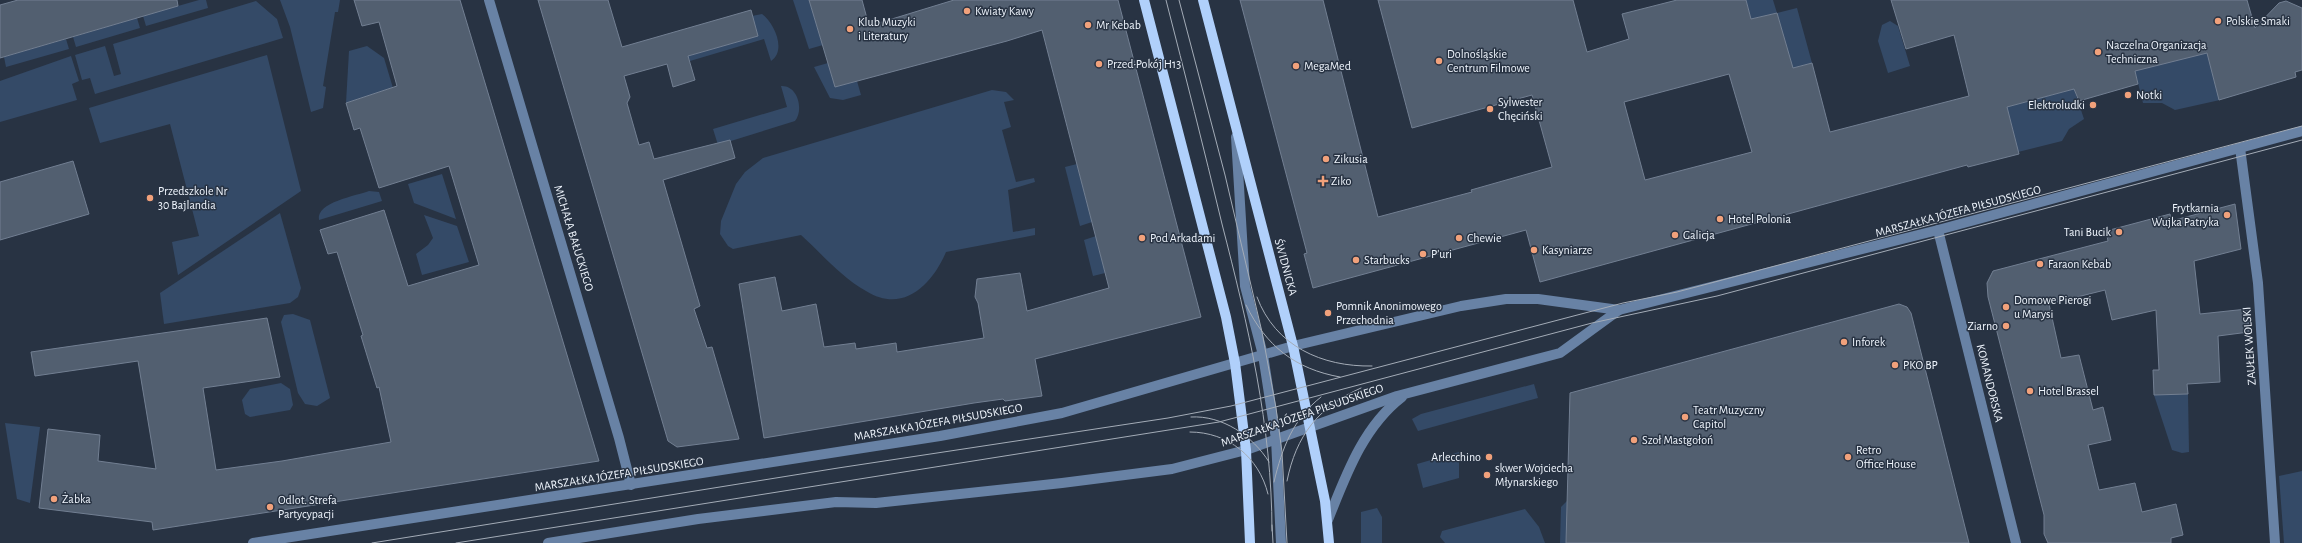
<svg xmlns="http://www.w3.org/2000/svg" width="2302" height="543" viewBox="0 0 2302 543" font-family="'Alegreya Sans',sans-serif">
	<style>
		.green { fill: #344a67 }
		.building { fill: #525f70; stroke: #727f92; fill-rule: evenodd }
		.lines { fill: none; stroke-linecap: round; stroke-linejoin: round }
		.minor { stroke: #6882a5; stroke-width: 10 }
		.major { stroke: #b0d0fb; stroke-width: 10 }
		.tram { stroke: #a4acb7; stroke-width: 1 }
		.poi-dot { fill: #f1a17b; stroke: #283343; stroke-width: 1.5 }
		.labels { text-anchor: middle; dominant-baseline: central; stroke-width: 3; stroke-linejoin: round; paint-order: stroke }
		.poi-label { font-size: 12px; fill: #eff5fd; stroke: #283343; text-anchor: start }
		.street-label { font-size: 12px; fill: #eff5fd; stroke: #283343 }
	</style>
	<rect width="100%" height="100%" fill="#283343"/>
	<g class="green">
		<polygon points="199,0 206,0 208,8 146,26 143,16"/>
		<polygon points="280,0 340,0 338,12 335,12 323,86 326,87 323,108 311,112 290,27"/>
		<polygon points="793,0 809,0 823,45 809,49"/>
		<polygon points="1746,0 1773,0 1777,13 1797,8 1812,63 1767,75 1781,28 1777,13 1751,19"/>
		<polygon points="256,1 277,19 283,38 95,94 90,78 82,80 75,55 105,46 114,76 121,74 113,44"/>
		<path d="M762 14C774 23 787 50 771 61L764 39 690 61 688 56 758 36 752 16Z"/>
		<polygon points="137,18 140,28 76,47 73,37"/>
		<polygon points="1890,21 1898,26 1910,66 1888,73 1878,41 1882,25"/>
		<polygon points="66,39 69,49 6,67 4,57"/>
		<polygon points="367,46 384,58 393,88 346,103 349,51"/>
		<polygon points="2207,53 2220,100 2175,110 2162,103 2143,103 2135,71"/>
		<polygon points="267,55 301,191 178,275 172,242 199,236 170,124 100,143 89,108"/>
		<polygon points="71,56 79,81 72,84 77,100 0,122 0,81"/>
		<polygon points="828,63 835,87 857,81 861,95 843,100 830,98 814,67"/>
		<path d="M781 86C798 85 804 110 795 121L718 145 713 129 787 107Z"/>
		<polygon points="2074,89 2084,119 2069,129 2062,141 2018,152 2007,107"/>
		<path d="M992 90 1006 92 1014 100 1004 102 1011 127 1002 130 1016 182 1034 178 1035 182 1008 190 1013 232 1035 228V235L946 252C932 285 903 314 866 291 841 277 822 254 801 235L733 249 728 246 720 234 721 221 736 184 745 172 763 158Z"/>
		<polygon points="1077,164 1092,222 1080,226 1065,167"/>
		<polygon points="442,174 456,219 414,203 408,184"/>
		<path d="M369 191 379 192 382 201 319 220C316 202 356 196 369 191Z"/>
		<polygon points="280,213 301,288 298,297 290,303 164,324 160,293"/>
		<polygon points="424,215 457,226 469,262 422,275 416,254 428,245 433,238"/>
		<polygon points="1096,236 1105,273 1093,276 1084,240"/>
		<polygon points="293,314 310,320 330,398 317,406 305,404 298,393 281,322 284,315"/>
		<polygon points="281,383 290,389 293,405 290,410 250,417 245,414 242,400 250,389"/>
		<polygon points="1534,384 1538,398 1418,431 1412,419 1421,414"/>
		<polygon points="2188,394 2189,452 2182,453 2172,450 2154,395"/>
		<polygon points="5,423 40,427 30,503 17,499"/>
		<polygon points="1459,452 1459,478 1423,488 1417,464"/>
		<polygon points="2302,471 2302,543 2284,543 2279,476"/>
		<polygon points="1567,501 1566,543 1560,543 1561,507"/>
		<polygon points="1377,508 1382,517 1382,543 1361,543 1361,512"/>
		<polygon points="1525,509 1539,527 1545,543 1445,543 1440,537 1442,531"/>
	</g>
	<g class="building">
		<polygon points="18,0 177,0 178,6 0,58 0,5"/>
		<polygon points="354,0 460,0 599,461 153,530 152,522 39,508 48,429 100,435 98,461 156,469 138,361 35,376 31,352 267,318 280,377 203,388 216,470 282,461 391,442 379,387 377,388 361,336 363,335 337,252 328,254 320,230 384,210 408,286 479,265 449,166 379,188 360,128 354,130 346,103 397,86 379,22 362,26"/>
		<polygon points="538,0 608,0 622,47 751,10 758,36 688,56 695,80 673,87 667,64 624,76 630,97 627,103 639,145 649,142 654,159 730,140 735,158 663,180 700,306 694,309 707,348 712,347 739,439 677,447 668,441"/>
		<polygon points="809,0 862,0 869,26 954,0 1118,0 1201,317 1035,359 1042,396 1005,401 1003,399 974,403 764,438 739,284 775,277 782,311 816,304 824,347 855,343 856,349 896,343 897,352 984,338 978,303 975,297 977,279 1020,273 1027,311 1109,288 1042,30 1007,41 835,87"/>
		<path d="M1240 0H1323L1378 217 1472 192 1471 190 1552 167 1532 95 1412 128 1378 0H1573L1587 52 1629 39 1622 14 1677 0H1746L1751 19 1777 13 1793 68 1812 63 1830 132 1969 96 1954 35 1906 49 1891 0H2247L2255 28 2279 3 2286 1 2302 8V70L2295 72 2296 77 2219 100 2207 53 2135 71 2138 84 2079 101 2074 89 2007 107 2019 154 1968 167 1967 165 1540 282 1526 230 1313 288 1304 254 1307 253ZM1729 74 1752 152 1645 180 1624 102Z"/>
		<polygon points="73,161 89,214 0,240 0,182"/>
		<polygon points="2235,204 2241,249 2194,261 2200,314 2247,309 2249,332 2218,336 2220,382 2187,384 2188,394 2154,395 2153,370 2159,370 2156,310 2112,320 2105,290 2049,304 2061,358 2079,355 2093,410 2103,407 2111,440 2088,445 2099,490 2135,483 2142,512 2176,504 2183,535 2171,538 2171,543 2048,543 2044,534 2044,515 1988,297 1987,283 1993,271 2108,241 2106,231 2170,214 2171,221"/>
		<polygon points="1899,304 1907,307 1911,313 1969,543 1566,543 1570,393"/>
	</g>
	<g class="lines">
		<g class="minor">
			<polyline points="489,0 619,438 631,485"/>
			<polyline points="1236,137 1245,286 1263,355 1276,439 1281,543"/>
			<polyline points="2240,148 2258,283 2275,543"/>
			<polyline points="1938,230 2016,543"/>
			<path d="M1328 520C1346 475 1363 427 1402 397"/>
			<polyline points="253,543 940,436 1062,413 1293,346 1461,306 1506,299 1538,299 1619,310 1938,230 2302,131"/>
			<polyline points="548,543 698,519 836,502 876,503 1062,483 1172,469 1246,450 1397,396 1560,353 1619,310"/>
		</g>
		<g class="major">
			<polyline points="1144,0 1226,317 1235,363 1246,450 1250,543"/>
			<polyline points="1203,0 1293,346 1325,501 1329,543"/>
		</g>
		<g class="tram">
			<path d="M1166 0C1185 74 1204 149 1222 224 1248 325 1272 426 1272 531"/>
			<polyline points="1179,0 1225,175 1262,332 1276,408 1282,452 1287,543"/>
			<path d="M1257 297C1275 346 1322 367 1372 366"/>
			<path d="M1246 305C1266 346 1295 369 1340 377"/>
			<path d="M1191 417C1222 415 1253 436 1269 462"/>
			<path d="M1190 432C1228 432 1259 457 1268 494"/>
			<path d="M1287 481C1296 436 1318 407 1361 388"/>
			<path d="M1274 482C1282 448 1293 419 1321 397"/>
			<polyline points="1272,525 1273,543"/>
			<polyline points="372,543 838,468 1168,418 1231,406 1623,303 1677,292 2302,126"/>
			<polyline points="456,543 1219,422 1592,323 1717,296 2302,140"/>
		</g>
	</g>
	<g class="poi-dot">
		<circle cx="967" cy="11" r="4"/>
		<circle cx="2218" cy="21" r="4"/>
		<circle cx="1088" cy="25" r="4"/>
		<circle cx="850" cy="29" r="4"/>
		<circle cx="2098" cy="52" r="4"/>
		<circle cx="1439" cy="61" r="4"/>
		<circle cx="1099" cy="64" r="4"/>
		<circle cx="1296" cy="66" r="4"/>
		<circle cx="2128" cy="95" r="4"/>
		<circle cx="2093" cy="105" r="4"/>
		<circle cx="1490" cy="109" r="4"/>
		<circle cx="1326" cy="159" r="4"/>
		<path d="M1321 175h4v4h4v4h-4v4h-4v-4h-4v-4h4z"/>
		<circle cx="150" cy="198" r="4"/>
		<circle cx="2227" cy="215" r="4"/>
		<circle cx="1720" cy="219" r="4"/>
		<circle cx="2119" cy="232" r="4"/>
		<circle cx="1675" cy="235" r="4"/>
		<circle cx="1142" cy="238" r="4"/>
		<circle cx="1459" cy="238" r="4"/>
		<circle cx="1534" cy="250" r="4"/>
		<circle cx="1423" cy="254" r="4"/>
		<circle cx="1356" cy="260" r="4"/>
		<circle cx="2040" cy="264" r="4"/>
		<circle cx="2006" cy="307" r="4"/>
		<circle cx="1328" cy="313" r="4"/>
		<circle cx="2006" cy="326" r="4"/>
		<circle cx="1844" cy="342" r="4"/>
		<circle cx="1895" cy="365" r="4"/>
		<circle cx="2030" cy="391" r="4"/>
		<circle cx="1685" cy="417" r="4"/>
		<circle cx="1634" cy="440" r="4"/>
		<circle cx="1489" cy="457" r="4"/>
		<circle cx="1848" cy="457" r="4"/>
		<circle cx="1487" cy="475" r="4"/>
		<circle cx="54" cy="499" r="4"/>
		<circle cx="270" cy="507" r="4"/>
	</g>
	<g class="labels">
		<g class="poi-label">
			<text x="975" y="11">Kwiaty Kawy</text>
			<text x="2226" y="21">Polskie Smaki</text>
			<text x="858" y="22">Klub Muzyki<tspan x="858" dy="14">i Literatury</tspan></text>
			<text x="1096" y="25">Mr Kebab</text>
			<text x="2106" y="45">Naczelna Organizacja<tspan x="2106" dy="14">Techniczna</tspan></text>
			<text x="1447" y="54">Dolnośląskie<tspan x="1447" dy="14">Centrum Filmowe</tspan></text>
			<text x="1107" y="64">Przed·Pokój H13</text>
			<text x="1304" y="66">MegaMed</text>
			<text x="2136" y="95">Notki</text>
			<text x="1498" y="102">Sylwester<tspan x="1498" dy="14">Chęciński</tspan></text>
			<text x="2085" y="105" text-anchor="end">Elektroludki</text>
			<text x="1334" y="159">Zikusia</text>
			<text x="1331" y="181">Ziko</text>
			<text x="158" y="191">Przedszkole Nr<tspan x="158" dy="14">30 Bajlandia</tspan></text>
			<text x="2219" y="208" text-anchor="end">Frytkarnia<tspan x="2219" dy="14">Wujka Patryka</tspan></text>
			<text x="1728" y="219">Hotel Polonia</text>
			<text x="2111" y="232" text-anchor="end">Tani Bucik</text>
			<text x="1683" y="235">Galicja</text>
			<text x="1150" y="238">Pod Arkadami</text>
			<text x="1467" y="238">Chewie</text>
			<text x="1542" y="250">Kasyniarze</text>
			<text x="1431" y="254">Pʼuri</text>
			<text x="1364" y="260">Starbucks</text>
			<text x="2048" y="264">Faraon Kebab</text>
			<text x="2014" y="300">Domowe Pierogi<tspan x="2014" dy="14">u Marysi</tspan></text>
			<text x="1336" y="306">Pomnik Anonimowego<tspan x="1336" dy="14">Przechodnia</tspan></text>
			<text x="1998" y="326" text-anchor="end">Ziarno</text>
			<text x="1852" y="342">Inforek</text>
			<text x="1903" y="365">PKO BP</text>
			<text x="2038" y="391">Hotel Brassel</text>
			<text x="1693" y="410">Teatr Muzyczny<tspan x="1693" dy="14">Capitol</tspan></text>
			<text x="1642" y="440">Szoł Mastgołoń</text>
			<text x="1856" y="450">Retro<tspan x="1856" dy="14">Office House</tspan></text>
			<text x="1481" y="457" text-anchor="end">Arlecchino</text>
			<text x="1495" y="468">skwer Wojciecha<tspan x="1495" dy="14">Młynarskiego</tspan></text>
			<text x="62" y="499">Żabka</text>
			<text x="278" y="500">Odlot. Strefa<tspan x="278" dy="14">Partycypacji</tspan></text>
		</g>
		<g class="street-label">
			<text transform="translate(1958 211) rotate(-15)">MARSZAŁKA JÓZEFA PIŁSUDSKIEGO</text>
			<text transform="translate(574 238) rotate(73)">MICHAŁA BAŁUCKIEGO</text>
			<text transform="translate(1286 267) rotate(75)">ŚWIDNICKA</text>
			<text transform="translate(2249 346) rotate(-94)">ZAUŁEK WOLSKI</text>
			<text transform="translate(1990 383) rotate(76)">KOMANDORSKA</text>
			<text transform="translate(1302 415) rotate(-19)">MARSZAŁKA JÓZEFA PIŁSUDSKIEGO</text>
			<text transform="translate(938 422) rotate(-10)">MARSZAŁKA JÓZEFA PIŁSUDSKIEGO</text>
			<text transform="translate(619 474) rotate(-9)">MARSZAŁKA JÓZEFA PIŁSUDSKIEGO</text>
		</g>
	</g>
</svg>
